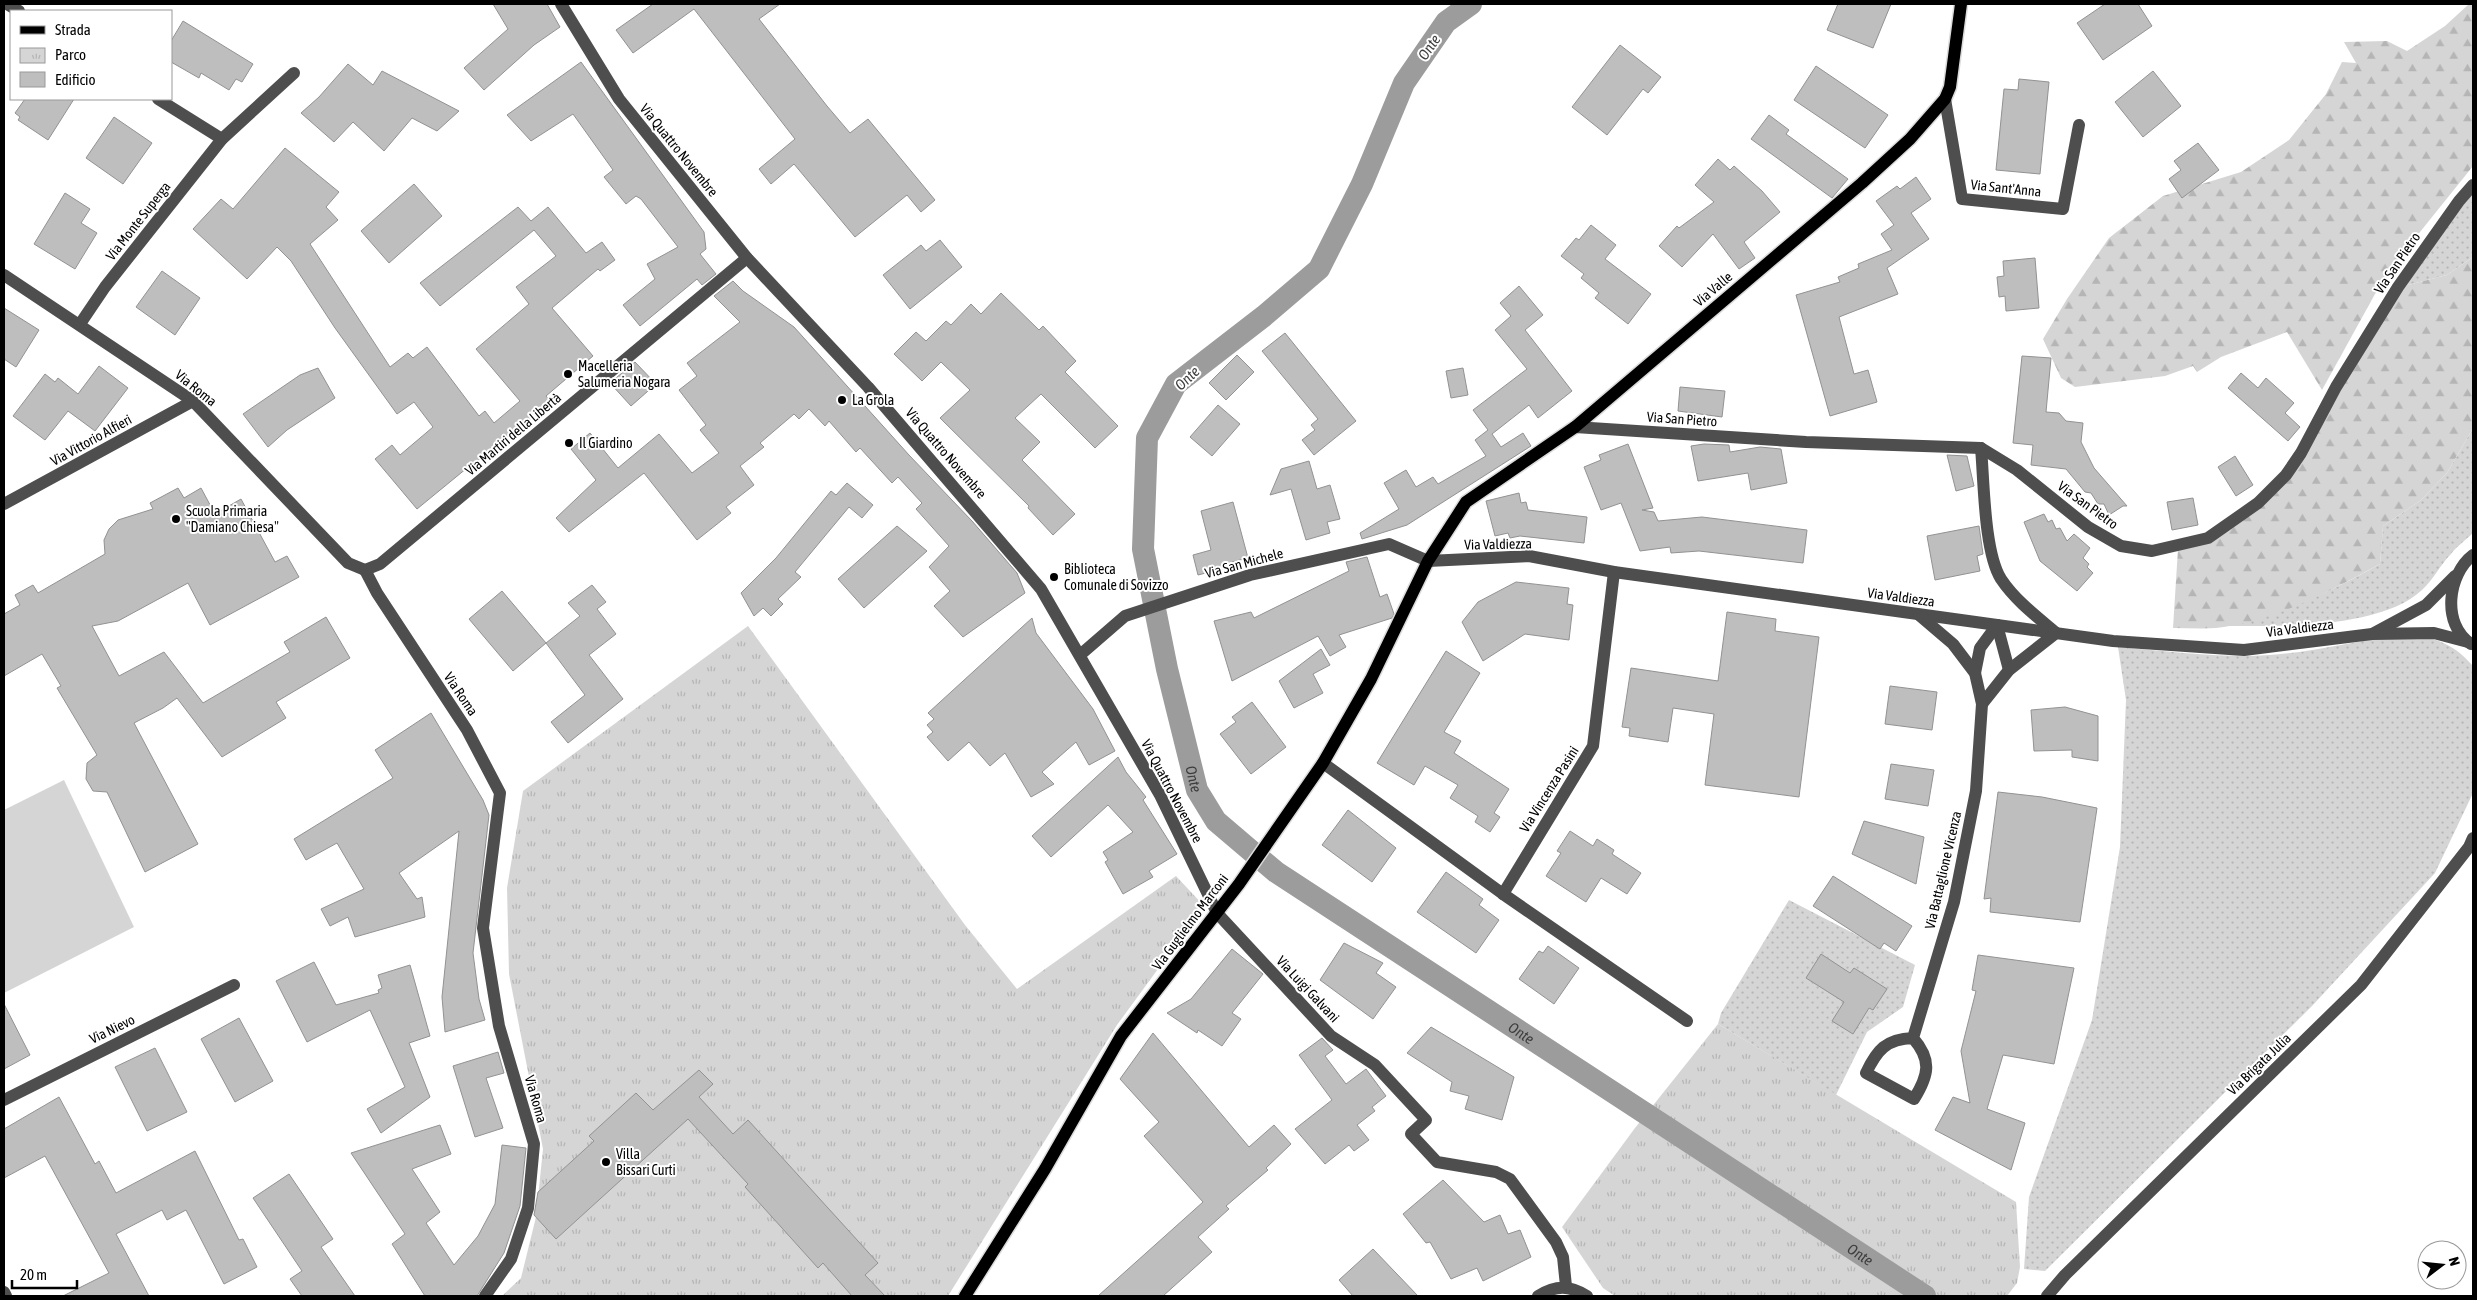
<svg xmlns="http://www.w3.org/2000/svg" width="2477" height="1300" viewBox="0 0 2477 1300" font-family="'Asap Condensed',sans-serif">
	<style>
		.grass { fill: url(#grass-dots) }
		.forest { fill: url(#forest-firs) }
		.park { fill: url(#park-tufts) }
		.pitch { fill: #d5d5d5 }
		.lines { fill: none; stroke-linecap: round; stroke-linejoin: round }
		.canal { stroke: #9c9c9c; stroke-width: 22 }
		.building { fill: #bebebe; stroke: #929292 }
		.major-casing { stroke: #dbdbdb; stroke-width: 15 }
		.minor { stroke: #4e4e4e; stroke-width: 12 }
		.major { stroke: #000; stroke-width: 12 }
		.poi-dot { fill: #000; stroke: #fff; stroke-width: 2 }
		.labels { text-anchor: middle; dominant-baseline: central; stroke-width: 4; stroke-linejoin: round; paint-order: stroke }
		.street-label { font-size: 14px; fill: #000; stroke: #fff }
		.poi-label { font-size: 14px; fill: #000; stroke: #fff; text-anchor: start }
		.water-label { font-size: 15px; font-style: italic; fill: #3d3d3d; stroke: #fff }
	</style>
	<defs>
		<pattern id="grass-dots" width="8" height="8" patternUnits="userSpaceOnUse" patternTransform="scale(1.25)"><rect width="8" height="8" fill="#d5d5d5"/><path d="M2 2h.1M6 6h.1" fill="none" stroke="#b5b5b5" stroke-width="1.8" stroke-linecap="round"/></pattern>
		<pattern id="forest-firs" width="22" height="20" patternUnits="userSpaceOnUse" patternTransform="scale(1.25)"><rect width="22" height="20" fill="#d5d5d5"/><path d="M5 1l3.5 6h-7zM16 11l3.5 6h-7z" fill="#b5b5b5"/></pattern>
		<pattern id="park-tufts" width="24" height="20" patternUnits="userSpaceOnUse" patternTransform="scale(1.25)"><rect width="24" height="20" fill="#d5d5d5"/><path d="M3 7l-1-3M5 7V3M7 7l1-3M15 17l-1-3M17 17v-4M19 17l1-3" fill="none" stroke="#b5b5b5"/></pattern>
	</defs>
	<rect width="100%" height="100%" fill="#fff"/>
	<g class="grass">
		<polygon points="2473,191 2473,257 2447,275 2400,287"/>
		<path d="M2473 428V533C2466 540 2457 546 2451 554 2440 565 2434 579 2422 590 2380 629 2280 626 2225 626 2282 615 2330 592 2380 564L2383 526 2421 500 2447 473Z"/>
		<path d="M2409 632C2438 640 2453 643 2473 666V793L2435 873 2312 1006 2045 1271 2024 1269 2029 1197 2092 1020 2120 847 2126 700 2118 647C2162 651 2206 656 2251 656 2303 655 2357 641 2409 632Z"/>
		<polygon points="1789,900 1915,965 1903,1007 1867,1032 1836,1095 1718,1024 1721,1013"/>
	</g>
	<g class="forest">
		<polygon points="2469,4 2473,4 2473,166 2420,232 2375,294 2322,390 2287,332 2221,357 2197,372 2193,366 2165,376 2075,387 2061,378 2043,339 2067,299 2109,238 2163,196 2241,172 2289,140 2326,94 2342,62 2356,63 2344,42 2387,41 2407,51 2445,26"/>
		<path d="M2473 257V428L2447 473 2421 500 2383 526 2380 564C2328 592 2276 621 2216 628 2202 629 2187 628 2173 628L2178 549 2268 498 2400 287 2447 275Z"/>
	</g>
	<g class="park">
		<polygon points="748,626 965,925 1017,989 1176,876 1204,906 1117,1025 948,1296 502,1296 521,1278 536,1217 543,1149 509,974 507,888 523,791"/>
		<polygon points="1718,1024 2016,1202 2020,1267 2017,1283 2007,1296 1615,1296 1603,1288 1562,1227 1635,1128"/>
	</g>
	<polygon class="pitch" points="64,780 134,927 4,993 4,810"/>
	<g class="lines">
		<path class="canal" id="s1" d="M1471 4 1446 22 1404 83 1362 184 1319 269 1264 316 1176 384 1147 438 1143 549 1167 669 1197 790 1216 821 1276 872 1925 1296"/>
	</g>
	<g class="building">
		<polygon points="493,4 547,4 560,27 534,45 484,90 464,68 508,29"/>
		<polygon points="653,4 780,4 759,19 827,106 850,133 868,119 935,200 921,212 907,195 855,237 794,164 771,184 759,169 795,139 694,9 633,53 616,30"/>
		<polygon points="1838,4 1891,4 1873,48 1827,30"/>
		<polygon points="2105,4 2138,4 2152,26 2103,60 2077,23"/>
		<polygon points="183,21 253,64 242,82 236,79 229,90 201,73 199,78 171,62 171,41"/>
		<polygon points="1620,45 1661,77 1648,93 1643,89 1607,135 1572,107"/>
		<polygon points="581,62 704,232 706,249 700,254 716,274 702,285 697,279 640,326 623,305 655,279 647,264 678,247 641,199 636,196 626,204 604,177 613,170 573,114 531,141 507,115"/>
		<polygon points="348,64 373,85 382,71 459,111 437,131 412,118 384,151 353,122 334,142 301,113 319,97"/>
		<polygon points="1816,66 1888,115 1865,148 1794,100"/>
		<polygon points="2153,71 2181,106 2143,137 2115,102"/>
		<polygon points="2019,79 2049,82 2040,174 1996,170 2004,89 2018,90"/>
		<polygon points="25,99 74,99 48,140 18,120 20,117 15,113"/>
		<polygon points="1769,115 1789,130 1786,134 1848,179 1832,198 1751,139"/>
		<polygon points="114,117 152,143 123,184 86,158"/>
		<polygon points="2198,143 2219,170 2182,198 2169,179 2181,170 2174,161"/>
		<polygon points="285,148 339,192 326,207 338,220 310,244 390,367 408,353 413,358 427,347 479,416 485,411 494,423 520,401 476,349 529,304 516,287 556,256 534,230 440,306 420,283 518,207 531,221 548,207 586,253 602,242 615,260 600,271 598,269 552,308 593,356 546,396 552,403 506,440 507,441 467,468 417,509 375,459 392,445 400,455 433,427 414,402 397,414 335,328 291,261 277,247 247,279 193,229 221,199 233,209"/>
		<polygon points="1718,159 1730,170 1734,166 1762,191 1780,212 1744,242 1755,258 1739,269 1713,234 1682,267 1659,246 1677,226 1679,228 1714,202 1695,185"/>
		<polygon points="1916,177 1931,199 1911,213 1929,239 1887,268 1898,294 1839,317 1854,374 1868,370 1877,402 1830,416 1796,295 1840,282 1838,277 1859,268 1858,264 1892,250 1881,234 1894,225 1876,201 1897,186 1900,189"/>
		<polygon points="414,184 442,216 389,263 361,231"/>
		<polygon points="65,193 90,209 81,223 97,233 75,269 34,244"/>
		<polygon points="1591,225 1616,245 1605,259 1651,294 1628,324 1595,298 1599,293 1581,278 1584,274 1561,256 1576,238 1579,240"/>
		<polygon points="940,240 962,267 910,309 883,275 921,245 926,251"/>
		<polygon points="2035,258 2039,308 2006,311 2005,296 1999,297 1997,277 2004,276 2003,261"/>
		<polygon points="162,271 200,298 175,335 136,307"/>
		<polygon points="733,281 743,291 794,327 909,455 972,521 1017,573 1025,593 963,637 934,606 950,591 929,567 949,546 916,509 922,503 898,477 892,483 860,448 856,452 829,421 825,426 809,409 799,419 794,414 760,443 764,447 740,466 754,485 726,507 731,513 697,540 644,473 569,532 556,518 596,480 571,449 590,433 618,468 659,434 692,473 719,453 700,430 706,425 679,390 697,376 687,363 740,322 714,296"/>
		<polygon points="1519,286 1543,315 1525,330 1572,391 1538,418 1529,405 1492,434 1501,447 1523,433 1531,446 1407,525 1362,539 1360,533 1399,509 1384,483 1406,470 1416,487 1433,477 1438,484 1486,456 1475,440 1488,430 1473,410 1527,369 1495,330 1511,316 1500,303"/>
		<polygon points="1001,293 1039,330 1043,326 1076,361 1065,372 1118,426 1095,448 1041,394 1015,418 1040,442 1022,460 1075,514 1053,535 1028,508 1029,506 940,418 970,390 941,362 922,381 894,354 916,332 926,341 946,321 951,325 971,304 981,314"/>
		<polygon points="4,308 39,330 16,367 4,359"/>
		<polygon points="1285,333 1356,421 1314,455 1302,440 1315,430 1311,425 1318,419 1262,351"/>
		<polygon points="1237,355 1254,372 1226,400 1209,383"/>
		<polygon points="2022,356 2051,358 2046,412 2059,413 2066,421 2083,423 2081,442 2094,468 2127,506 2123,506 2109,515 2104,504 2098,504 2091,493 2085,492 2066,469 2031,465 2033,445 2013,443"/>
		<polygon points="635,362 656,384 631,406 610,383"/>
		<polygon points="99,366 128,388 95,431 68,411 45,440 13,416 45,374 55,382 58,378 78,394"/>
		<polygon points="318,368 335,398 287,430 268,447 243,414 300,375"/>
		<polygon points="1463,368 1468,395 1451,398 1446,371"/>
		<polygon points="2241,373 2258,388 2266,378 2294,403 2285,413 2300,427 2288,441 2228,388"/>
		<polygon points="1680,387 1725,391 1722,417 1678,411"/>
		<polygon points="1218,405 1240,424 1212,456 1190,437"/>
		<polygon points="1628,444 1653,508 1642,510 1654,512 1658,521 1702,517 1807,530 1803,563 1699,551 1671,553 1670,547 1640,551 1621,503 1601,510 1584,467 1601,460 1599,455"/>
		<polygon points="1704,444 1729,445 1730,452 1760,447 1781,449 1787,483 1751,490 1748,473 1698,481 1691,446"/>
		<polygon points="1947,455 1967,456 1974,486 1956,491"/>
		<polygon points="2235,456 2253,485 2236,496 2218,467"/>
		<polygon points="1309,461 1317,489 1330,485 1340,519 1327,522 1330,533 1306,540 1291,489 1270,495 1281,469"/>
		<polygon points="847,483 873,505 862,518 849,507 795,572 801,577 778,599 783,604 771,616 763,608 754,616 741,593 776,558 831,491 836,495"/>
		<polygon points="178,488 184,498 201,488 215,514 241,499 275,562 287,556 299,577 210,625 188,583 118,621 92,626 119,676 164,652 203,703 290,652 284,642 326,617 350,658 276,702 286,718 222,757 177,698 163,708 134,723 198,844 145,872 107,792 93,791 86,779 87,763 97,755 57,688 61,686 42,654 4,676 4,614 20,605 15,595 33,585 38,593 105,554 104,540 109,529 118,520 153,509 150,503"/>
		<polygon points="1519,493 1521,503 1526,502 1528,510 1587,517 1584,543 1520,536 1510,538 1508,533 1495,536 1486,501"/>
		<polygon points="2193,498 2198,525 2172,530 2167,502"/>
		<polygon points="1233,502 1248,558 1232,562 1233,566 1198,575 1193,555 1211,550 1201,511"/>
		<polygon points="2044,514 2048,522 2052,520 2056,529 2060,528 2067,541 2074,534 2090,548 2083,558 2089,564 2087,567 2093,573 2077,591 2040,561 2024,522"/>
		<polygon points="897,526 927,551 864,608 838,579"/>
		<polygon points="1979,526 1983,554 1977,556 1980,571 1935,580 1927,536"/>
		<polygon points="1367,557 1380,597 1387,594 1394,614 1392,618 1339,635 1346,647 1330,656 1318,636 1232,681 1214,621 1251,612 1254,618 1349,571 1346,562"/>
		<polygon points="1516,582 1569,588 1567,604 1573,605 1569,640 1525,634 1483,661 1462,622 1478,602"/>
		<polygon points="592,585 606,602 597,609 616,634 589,655 623,699 568,743 551,722 585,695 546,643 580,616 568,603"/>
		<polygon points="502,591 546,643 513,671 469,619"/>
		<polygon points="1727,612 1776,619 1775,631 1819,637 1799,797 1705,785 1714,714 1673,708 1668,742 1629,736 1630,728 1622,727 1631,668 1718,681"/>
		<polygon points="1032,618 1036,633 1093,709 1115,751 1089,765 1076,742 1042,772 1054,784 1031,797 1005,753 990,766 969,742 948,761 927,737 933,732 927,725 934,719 928,713"/>
		<polygon points="1321,649 1330,665 1313,674 1323,693 1294,708 1279,681"/>
		<polygon points="1446,651 1480,673 1444,732 1461,741 1454,753 1509,789 1494,813 1500,817 1490,832 1475,822 1478,816 1450,798 1458,785 1425,766 1414,785 1377,763"/>
		<polygon points="1890,686 1937,692 1932,730 1885,724"/>
		<polygon points="1252,702 1286,747 1251,774 1220,734 1236,722 1232,717"/>
		<polygon points="2065,707 2098,716 2098,761 2072,757 2072,750 2034,751 2031,710"/>
		<polygon points="431,713 483,800 489,815 473,953 479,999 485,1020 445,1032 442,997 459,831 399,873 417,899 422,897 425,917 355,937 348,917 330,926 321,909 364,889 337,843 306,860 294,839 393,778 375,750"/>
		<polygon points="1118,757 1126,772 1146,797 1143,800 1177,854 1149,871 1153,877 1123,894 1105,862 1108,860 1103,852 1133,832 1108,805 1051,857 1032,836"/>
		<polygon points="1891,764 1934,770 1928,806 1885,799"/>
		<polygon points="1998,792 2042,797 2097,808 2080,922 1990,912 1991,898 1984,899"/>
		<polygon points="1348,810 1396,848 1372,882 1322,845"/>
		<polygon points="1864,821 1924,837 1916,884 1852,854"/>
		<polygon points="1570,831 1593,846 1597,839 1614,850 1612,854 1641,873 1627,894 1601,878 1586,902 1546,876 1561,853 1557,851"/>
		<polygon points="1446,872 1483,899 1479,905 1499,920 1476,953 1417,912"/>
		<polygon points="1833,876 1912,926 1896,951 1884,943 1880,949 1813,906"/>
		<polygon points="1344,943 1383,963 1376,973 1396,987 1373,1019 1320,980"/>
		<polygon points="1548,946 1579,968 1554,1004 1519,979 1539,951 1543,953"/>
		<polygon points="1232,949 1263,974 1232,1013 1241,1019 1222,1046 1198,1030 1197,1033 1167,1013 1191,999"/>
		<polygon points="1821,954 1850,973 1854,968 1887,989 1873,1010 1869,1008 1853,1034 1832,1021 1844,1002 1806,978"/>
		<polygon points="1978,955 2074,968 2054,1064 2003,1055 1987,1109 2025,1123 2011,1170 1935,1130 1953,1097 1970,1103 1961,1051 1976,991 1972,990"/>
		<polygon points="314,962 336,1005 379,993 378,990 382,988 378,975 410,965 430,1036 409,1043 430,1097 381,1133 367,1109 405,1087 370,1010 307,1042 276,981"/>
		<polygon points="4,1004 30,1055 4,1069"/>
		<polygon points="239,1018 273,1081 235,1102 201,1039"/>
		<polygon points="1431,1027 1514,1077 1502,1120 1465,1109 1469,1096 1450,1091 1452,1082 1407,1053"/>
		<polygon points="1153,1033 1249,1147 1274,1125 1291,1144 1266,1168 1268,1170 1226,1206 1229,1209 1198,1237 1212,1252 1163,1296 1098,1296 1203,1202 1144,1136 1159,1122 1120,1079"/>
		<polygon points="1322,1038 1333,1050 1325,1056 1346,1084 1366,1069 1386,1096 1372,1107 1375,1111 1357,1125 1369,1140 1354,1151 1349,1145 1325,1164 1295,1129 1332,1100 1299,1055"/>
		<polygon points="155,1048 187,1112 147,1131 115,1067"/>
		<polygon points="498,1052 504,1073 486,1078 503,1128 475,1137 453,1066"/>
		<polygon points="699,1070 713,1084 699,1097 733,1134 748,1120 878,1263 865,1275 885,1296 852,1296 823,1263 818,1268 745,1187 748,1184 688,1119 556,1239 534,1215 538,1192 594,1141 589,1136 636,1093 653,1110"/>
		<polygon points="59,1097 95,1164 99,1161 116,1193 195,1151 239,1240 243,1239 257,1267 224,1284 186,1210 167,1220 162,1210 116,1234 149,1296 63,1296 109,1273 45,1156 4,1178 4,1129"/>
		<polygon points="440,1125 451,1154 412,1169 440,1212 426,1223 454,1265 478,1236 495,1204 502,1145 526,1148 520,1206 504,1253 477,1296 425,1296 392,1244 405,1234 351,1153"/>
		<polygon points="289,1174 333,1239 321,1247 355,1296 302,1296 290,1279 302,1271 253,1198"/>
		<polygon points="1443,1180 1484,1222 1500,1215 1508,1234 1520,1230 1531,1257 1483,1281 1477,1268 1451,1279 1430,1242 1426,1243 1403,1214"/>
		<polygon points="1373,1249 1418,1296 1353,1296 1339,1280"/>
	</g>
	<g class="lines">
		<g class="major-casing">
			<polyline id="major" points="965,1296 1045,1169 1121,1036 1239,884 1323,763 1371,679 1428,561 1466,502 1575,427 1862,183 1910,139 1945,99 1950,87 1961,4"/>
		</g>
		<g class="minor">
			<polyline points="7,4 19,11"/>
			<polyline points="561,4 619,99 747,258 868,387 1041,589 1160,795 1217,913 1331,1036 1375,1065 1426,1120 1411,1134 1437,1162 1496,1172 1510,1179 1556,1242 1563,1257 1566,1286"/>
			<polyline points="158,99 222,139"/>
			<polyline points="1945,99 1962,199 2063,209 2079,125"/>
			<polyline points="4,275 193,401 348,563 365,570"/>
			<polyline points="80,324 105,287 222,139 294,73"/>
			<polyline points="1575,427 1806,442 1981,448 2017,470 2088,527 2121,546 2152,551 2208,538 2258,503 2286,475 2301,453 2336,387 2398,287 2459,201 2473,185"/>
			<path d="M1981 448C1984 481 1984 552 2001 579 2015 600 2036 616 2055 632"/>
			<polyline points="4,504 193,401"/>
			<polyline points="365,570 377,593 467,730 500,793 483,928 499,1026 534,1144 528,1208 511,1259 485,1296"/>
			<polyline points="365,570 380,564 747,258"/>
			<polyline points="1997,625 2009,670"/>
			<polyline points="2374,633 2426,605 2455,576"/>
			<path d="M2471 644C2441 624 2448 574 2473 555"/>
			<polyline points="1080,655 1125,616 1250,575 1389,544 1428,561 1529,556 1614,572 2113,641 2244,650 2372,634 2434,633 2468,642"/>
			<polyline points="1975,673 1980,648 1997,625"/>
			<polyline points="1982,704 2009,670 2056,633"/>
			<polyline points="1323,763 1503,894 1687,1021"/>
			<polyline points="1503,894 1593,746 1614,572"/>
			<path d="M1913 1038C1932 1060 1929 1075 1914 1099L1866 1073C1877 1050 1886 1039 1913 1038L1954 902 1976 791 1982 704 1975 673 1953 644 1919 615"/>
			<polyline points="4,1100 234,985"/>
			<polyline points="4,1292 6,1296"/>
			<path d="M1538 1296C1556 1285 1569 1285 1587 1296"/>
			<polyline points="2047,1296 2065,1275 2361,985 2469,847 2473,838"/>
		</g>
		<use href="#major" class="major"/>
	</g>
	<g class="poi-dot">
		<circle cx="568" cy="374" r="5"/>
		<circle cx="842" cy="400" r="5"/>
		<circle cx="569" cy="443" r="5"/>
		<circle cx="176" cy="519" r="5"/>
		<circle cx="1054" cy="577" r="5"/>
		<circle cx="606" cy="1162" r="5"/>
	</g>
	<g class="labels">
		<g class="street-label">
			<text transform="translate(679 150) rotate(51)">Via Quattro Novembre</text>
			<text transform="translate(2006 188) rotate(6)">Via Sant'Anna</text>
			<text transform="translate(138 221) rotate(-52)">Via Monte Superga</text>
			<text transform="translate(2397 263) rotate(-56)">Via San Pietro</text>
			<text transform="translate(1713 289) rotate(-40)">Via Valle</text>
			<text transform="translate(196 388) rotate(39)">Via Roma</text>
			<text transform="translate(1682 419) rotate(4)">Via San Pietro</text>
			<text transform="translate(513 434) rotate(-40)">Via Martiri della Libertà</text>
			<text transform="translate(91 440) rotate(-29)">Via Vittorio Alfieri</text>
			<text transform="translate(946 453) rotate(49)">Via Quattro Novembre</text>
			<text transform="translate(2088 505) rotate(36)">Via San Pietro</text>
			<text transform="translate(1498 544) rotate(-1)">Via Valdiezza</text>
			<text transform="translate(1244 563) rotate(-15)">Via San Michele</text>
			<text transform="translate(1901 597) rotate(8)">Via Valdiezza</text>
			<text transform="translate(2300 628) rotate(-7)">Via Valdiezza</text>
			<text transform="translate(461 694) rotate(56)">Via Roma</text>
			<text transform="translate(1549 789) rotate(-58)">Via Vincenza Pasini</text>
			<text transform="translate(1172 791) rotate(62)">Via Quattro Novembre</text>
			<text transform="translate(1943 870) rotate(-77)">Via Battaglione Vicenza</text>
			<text transform="translate(1190 922) rotate(-53)">Via Guglielmo Marconi</text>
			<text transform="translate(1308 989) rotate(47)">Via Luigi Galvani</text>
			<text transform="translate(112 1029) rotate(-26)">Via Nievo</text>
			<text transform="translate(2259 1064) rotate(-44)">Via Brigata Julia</text>
			<text transform="translate(536 1099) rotate(74)">Via Roma</text>
		</g>
		<g class="poi-label">
			<text x="578" y="366">Macelleria<tspan x="578" dy="16">Salumeria Nogara</tspan></text>
			<text x="852" y="400">La Grola</text>
			<text x="579" y="443">Il Giardino</text>
			<text x="186" y="511">Scuola Primaria<tspan x="186" dy="16">"Damiano Chiesa"</tspan></text>
			<text x="1064" y="569">Biblioteca<tspan x="1064" dy="16">Comunale di Sovizzo</tspan></text>
			<text x="616" y="1154">Villa<tspan x="616" dy="16">Bissari Curti</tspan></text>
		</g>
		<g class="water-label">
			<text transform="translate(1429 47) rotate(-55)">Onte</text>
			<text transform="translate(1187 378) rotate(-44)">Onte</text>
			<text stroke="none"><textPath href="#s1" startOffset="901">Onte</textPath></text>
			<text stroke="none"><textPath href="#s1" startOffset="1321">Onte</textPath></text>
			<text stroke="none"><textPath href="#s1" startOffset="1726">Onte</textPath></text>
		</g>
	</g>
	<rect width="2477" height="1300" fill="none" stroke="#000000" stroke-width="10"/>
	<rect x="10" y="10" width="162" height="90" fill="#ffffff" stroke="#999999"/>
	<rect x="20" y="26" width="25" height="8" fill="#000000" stroke="#999999"/>
	<text x="55" y="35" font-size="15" fill="#000000">Strada</text>
	<rect x="20" y="48" width="25" height="15" fill="url(#park-tufts)" stroke="#999999"/>
	<text x="55" y="60" font-size="15" fill="#000000">Parco</text>
	<rect x="20" y="72" width="25" height="15" fill="#bebebe" stroke="#999999"/>
	<text x="55" y="85" font-size="15" fill="#000000">Edificio</text>
	<g transform="translate(2442 1265) rotate(74)"><circle r="24" fill="#ffffff" stroke="#999999"/>
	<path d="M0-4L9 19L0 12L-9 19Z" fill="#000000"/>
	<text y="-8" font-size="14" font-weight="bold" text-anchor="middle" fill="#000000">N</text>
	</g>
	<path d="M12 1280v8h65v-8" fill="none" stroke="#000000" stroke-width="2.5"/>
	<text x="20" y="1280" font-size="15" fill="#000000" stroke="#ffffff" stroke-width="4" paint-order="stroke">20 m</text>
</svg>
